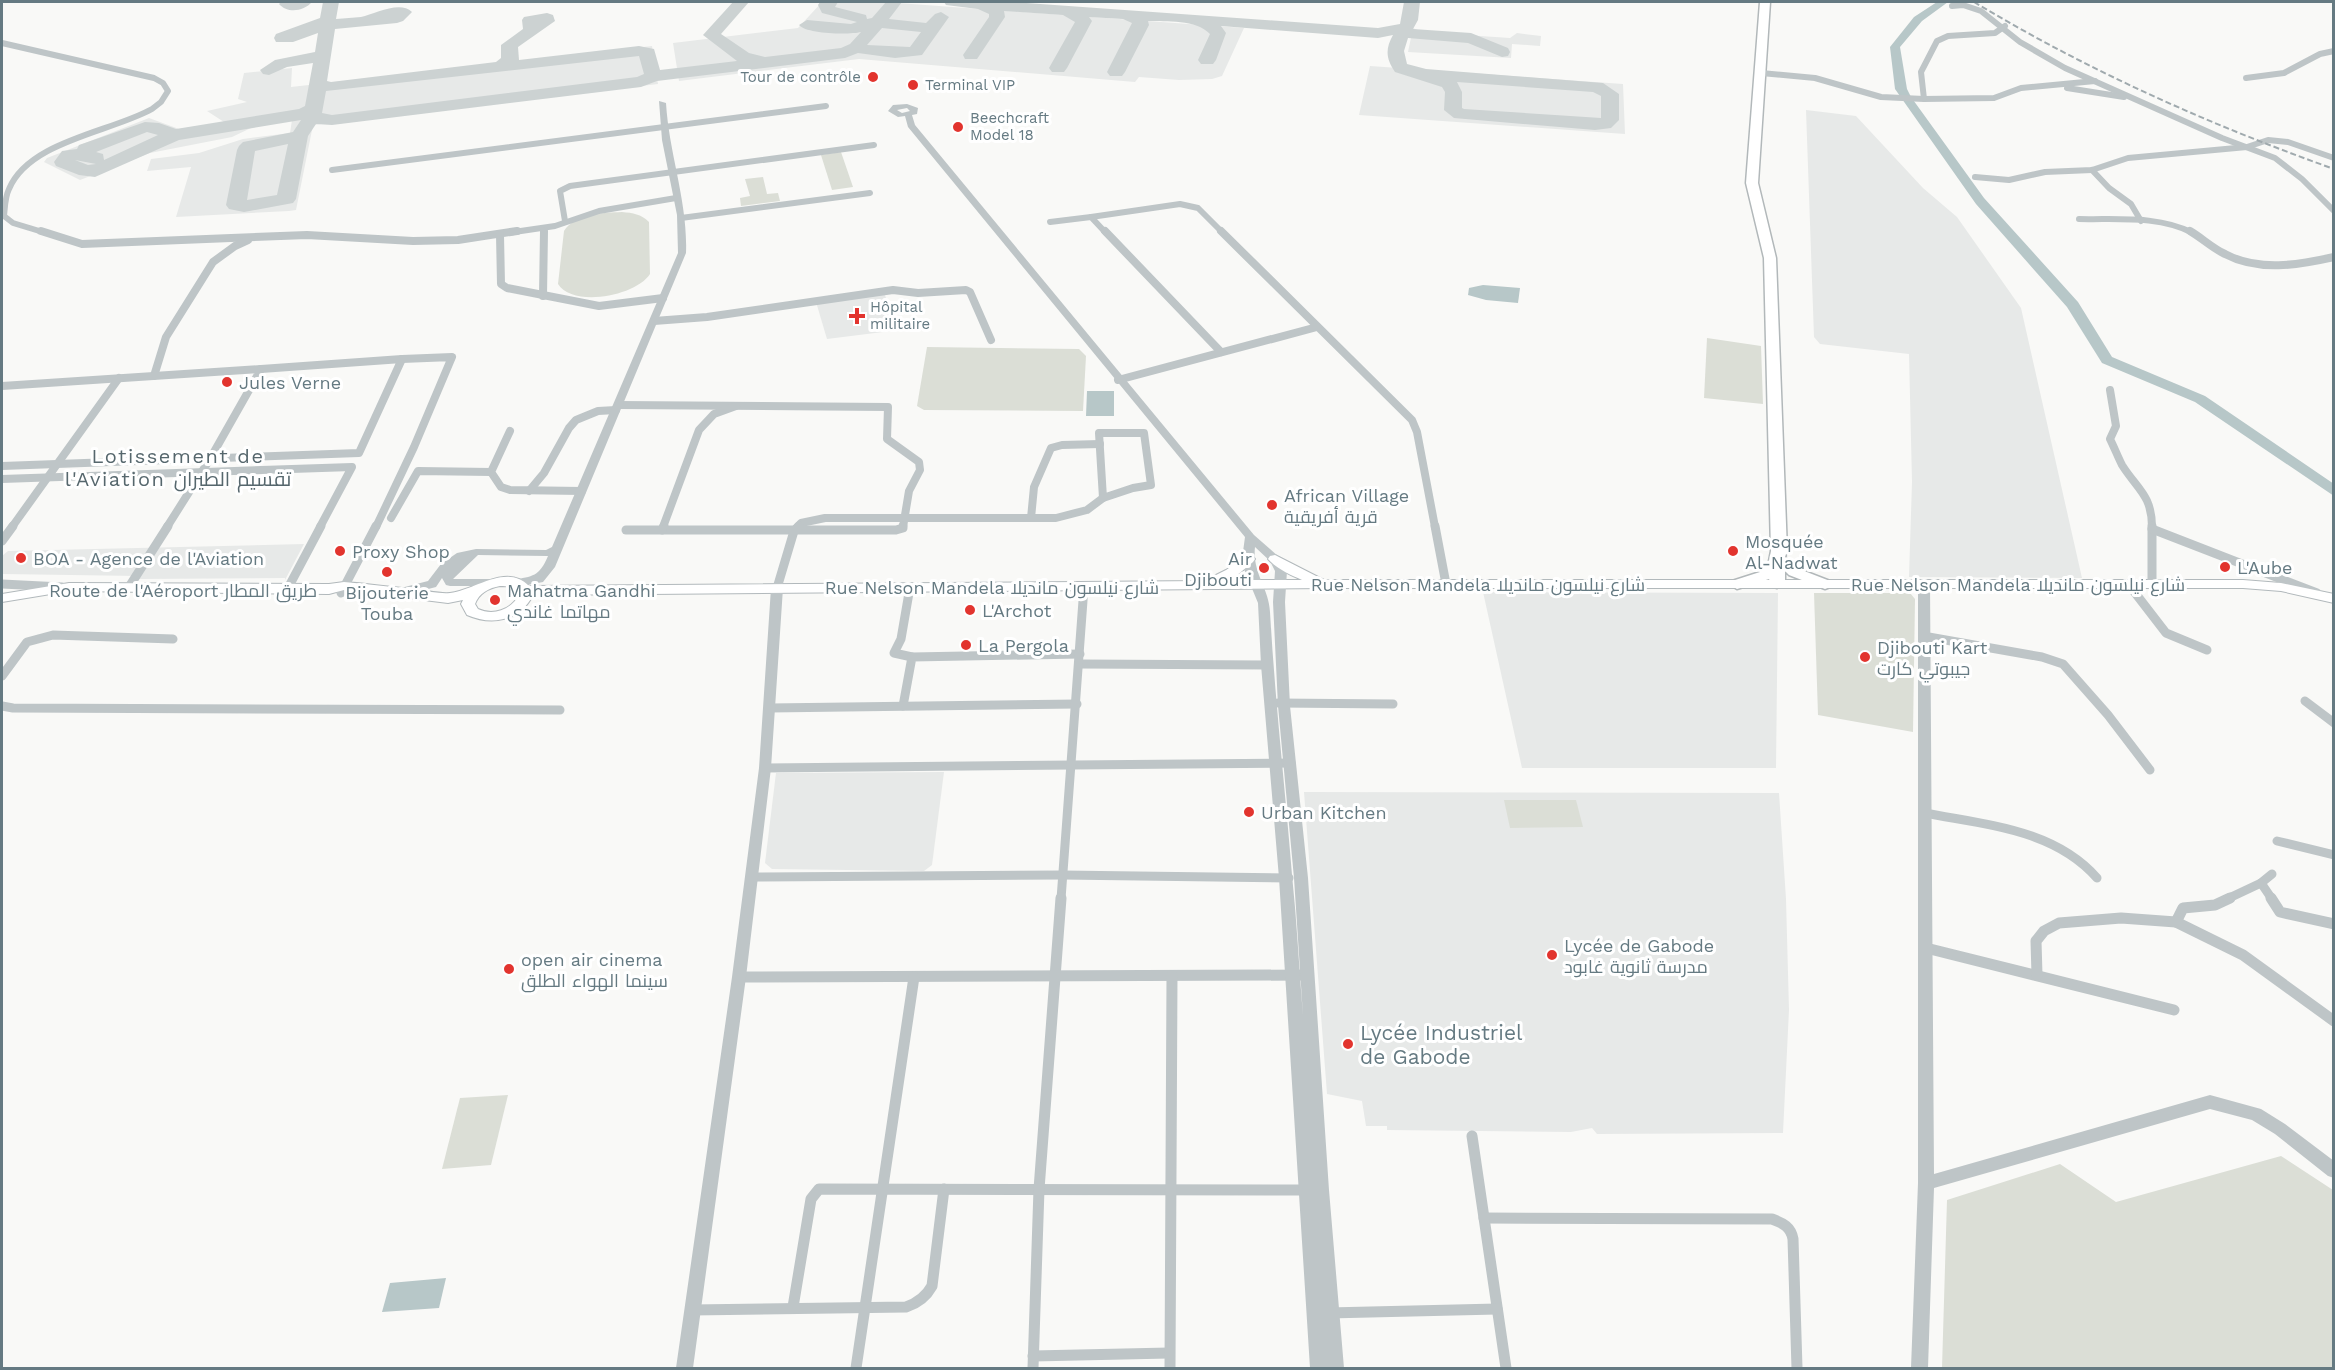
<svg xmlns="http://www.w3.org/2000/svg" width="2335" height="1370" viewBox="0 0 2335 1370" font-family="'Work Sans',Cairo,sans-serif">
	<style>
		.built { fill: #e7e9e8 }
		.green { fill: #dbded6 }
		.water { fill: #b7c7c8 }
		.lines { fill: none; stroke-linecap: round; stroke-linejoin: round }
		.river { fill: #b7c7c8; fill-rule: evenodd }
		.taxiway { fill: #ccd2d2; fill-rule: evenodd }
		.primary-casing { stroke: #b2b9bc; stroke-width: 2 }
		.trunk-casing { stroke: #b2b8ba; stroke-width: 3 }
		.minor-far3 { stroke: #bec5c7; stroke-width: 6 }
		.minor-far2 { stroke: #bec5c7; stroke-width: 8 }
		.minor-far1 { stroke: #bec5c7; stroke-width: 9 }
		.minor { stroke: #bec5c7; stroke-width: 11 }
		.tertiary { fill: #bec5c7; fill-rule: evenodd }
		.primary { fill: #fff; fill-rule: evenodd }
		.trunk { fill: #fff; fill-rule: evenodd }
		.rail { stroke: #a0aaae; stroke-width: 2; stroke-dasharray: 6 3; stroke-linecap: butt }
		.poi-dot { fill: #e2342e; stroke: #fff; stroke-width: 2 }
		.labels { text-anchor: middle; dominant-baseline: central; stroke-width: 6; stroke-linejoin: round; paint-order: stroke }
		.far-poi-label { font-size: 15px; fill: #657a82; stroke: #fff; text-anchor: start }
		.poi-label { font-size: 18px; fill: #657a82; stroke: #fff; text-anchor: start }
		.street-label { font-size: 18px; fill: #657a82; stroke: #fff }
		.neighbourhood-label { font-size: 20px; letter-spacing: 1.5px; fill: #56676d; stroke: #fff }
		.near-poi-label { font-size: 21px; fill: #657a82; stroke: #fff; text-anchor: start }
	</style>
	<rect width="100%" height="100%" fill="#f9f9f7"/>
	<g class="built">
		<polygon points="822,2 884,2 1244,28 1222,76 1212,79 1179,80 1139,77 1135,82 859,59 679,81 673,43 798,28"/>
		<polygon points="1413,28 1421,32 1510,38 1517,33 1541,36 1540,46 1512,44 1511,58 1408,52"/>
		<polygon points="652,46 658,84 313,125 296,210 289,211 176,217 191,167 147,171 151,159 199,153 243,139 290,133 292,120 253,127 232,137 150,153 80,180 44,162 47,158 149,118 179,129 224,122 207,111 247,102 238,99 244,73 292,68 291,87"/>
		<polygon points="1370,66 1623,84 1625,134 1359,115"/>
		<polygon points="1806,110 1856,116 1923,188 1957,217 2021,308 2082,578 1909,577 1912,482 1909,354 1820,344 1814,337"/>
		<polygon points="884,293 899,330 827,339 816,302"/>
		<polygon points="304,544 285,580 285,578 139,579 139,576 2,574 2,556 8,551"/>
		<polygon points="1483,592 1778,593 1776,768 1522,768"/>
		<polygon points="944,772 932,865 924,871 772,869 765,863 776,773"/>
		<polygon points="1304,792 1779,793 1786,899 1789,1010 1783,1133 1597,1134 1592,1128 1571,1132 1387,1130 1387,1126 1366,1126 1362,1101 1327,1094"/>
	</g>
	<g class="green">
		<polygon points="841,152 853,187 832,190 821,155"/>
		<polygon points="763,177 767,194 778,193 780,201 741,206 740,198 750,196 745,179"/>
		<path d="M622 212C633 213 641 214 649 222L650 274C636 296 573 308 558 284L564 231C576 213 603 213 622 212Z"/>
		<polygon points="1707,338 1761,346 1763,404 1704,398"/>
		<polygon points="927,347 1079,349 1086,356 1083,411 924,410 917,406"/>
		<polygon points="1814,593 1910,593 1915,599 1913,732 1818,715"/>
		<polygon points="1504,800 1576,800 1583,827 1510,828"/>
		<polygon points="508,1095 491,1165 442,1169 460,1098"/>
		<polygon points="2281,1156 2333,1190 2333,1368 1942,1368 1947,1200 2060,1164 2116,1202"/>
	</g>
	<g class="water">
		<polygon points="1483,285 1520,288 1518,303 1486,300 1468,295 1469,288"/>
		<polygon points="1087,391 1114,391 1114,416 1086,416"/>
		<polygon points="446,1278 439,1308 382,1312 390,1283"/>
	</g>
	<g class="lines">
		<polygon class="river" points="1937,2 1948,2 1922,21 1900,47 1907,89 1911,97 1984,198 2078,302 2112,357 2205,396 2334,484 2334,496 2195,402 2102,363 2067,307 1976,204 1895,89 1890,47 1914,17"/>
		<g class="taxiway">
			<path d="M281 2H312C304 11 288 14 279 4Z"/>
			<path d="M323 2H339L336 19C345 18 353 18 361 17 375 14 400 0 412 12L403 21 397 23 335 29 327 81 331 82 496 62 501 58V45L523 29 522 20 524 17 547 13 553 15 555 21 518 47 519 60 639 46 654 49 660 70 737 61 703 35 733 2H749L721 34 749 53 765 57 841 48 850 44 861 32C849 35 806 34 799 25L807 20 851 24 857 22 822 13 818 5 820 2H838L835 7 866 15 867 19 872 18 886 2H902L889 19 926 23 935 14 941 12 949 17 922 55 895 58 858 53 845 58 657 81 641 87 332 125 316 124 308 136 296 199 293 203 244 212 229 209 226 205 237 150 239 146 243 142 293 132 301 120 179 140 95 177 79 175 56 166 54 162 62 151 77 149 79 145 145 122 159 123 176 129 299 109 305 106 313 63 287 67 269 75 263 74 260 70 275 60 315 52 318 33 293 42H276L274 38 276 34 320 18ZM882 28 921 32 910 47 867 45ZM639 56 644 74 637 77 332 115 322 113 326 91ZM147 132 158 135 104 160 103 154 96 152ZM288 144 277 195 247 200 255 151ZM75 160 96 164 88 165Z"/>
			<path d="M944 2H1011L1378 28 1400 24 1404 2H1420L1418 20 1413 29 1471 33 1508 48 1510 52 1508 56 1502 57 1468 43 1408 38 1404 51 1407 64 1426 69 1603 83 1619 94V120L1611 128 1595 130 1454 118 1444 110 1445 92 1442 87 1395 72C1386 59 1385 49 1393 35L1378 38 1221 26 1226 33 1216 60 1213 64H1201L1198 60 1210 34C1196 19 1166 22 1148 21L1149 25 1125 72 1122 76H1110L1107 72 1132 23 1123 19 1089 17 1092 21 1067 68 1064 72H1052L1049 68 1075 22 1063 15 1004 11 1005 17 977 59H965L963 55 989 17V14L978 9 946 5ZM1457 82 1593 92 1601 96V118L1464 109 1462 108V92Z"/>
		</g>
		<g class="primary-casing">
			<path id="primary" d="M1248 555 1253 556 1255 559 1253 562 1236 576 1226 580H1302C1290 575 1277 569 1268 559L1270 556 1275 555 1324 580H2243L2281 583 2334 594V603L2281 591 2243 588H1330L533 595C520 621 492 626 467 615L461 604 463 600 448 603 344 590 329 594 69 591 2 602V594L69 583 329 584 344 582C369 584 393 587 418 590 428 591 440 594 450 593 475 590 507 563 529 586L1204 581 1226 570ZM500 586C509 586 515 587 519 595 511 610 493 616 478 609L475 604C479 593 489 588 500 586Z"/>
		</g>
		<g class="trunk-casing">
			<polygon id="trunk" points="1760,2 1770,2 1758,183 1776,258 1787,551 1785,557 1799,569 1830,581 1833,584 1830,587 1825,589 1789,575 1785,571 1785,583 1777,588 1772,586 1769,579 1737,589 1729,584 1732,581 1760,572 1769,561 1771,551 1764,258 1746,183"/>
		</g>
		<g class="minor-far3">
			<polyline points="1952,6 1963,5 1981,11 2020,42 2065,68 2222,138 2275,158 2302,179 2334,211"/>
			<path d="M2 43 154 78 163 83 168 91 161 102 152 109C111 132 29 141 9 189 5 197 5 207 4 216L13 223 46 233"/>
			<polyline points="1761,73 1815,78 1881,97 1924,99 1994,98 2021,88 2095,81"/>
			<polyline points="2246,78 2284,73 2320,54 2334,51"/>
			<polyline points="2067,88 2124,97"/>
			<polyline points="1924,99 1921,72 1937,41 1948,36 1995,33 2005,26"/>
			<polyline points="332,170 826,106"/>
			<polyline points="2092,170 2109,188 2131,204 2141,221"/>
			<polyline points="1975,177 2009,180 2045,172 2092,170 2128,158 2247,147 2268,140 2288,142 2334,158"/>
			<polyline points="1091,217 1180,204 1198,208 1223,233"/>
			<polyline points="681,218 870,193"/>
			<path d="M2079 219C2116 220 2158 215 2193 233"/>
			<polyline points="565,221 560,191 570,186 874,145"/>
			<polyline points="1050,222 1091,217 1106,233"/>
			<polyline points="507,233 555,226 599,211 676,198"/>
			<polyline points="544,233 544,228"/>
		</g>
		<g class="minor-far2">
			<polyline points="41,231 82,244 307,235 413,241 458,240 517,231"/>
			<polyline points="1105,231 1221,352"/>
			<polyline points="1221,231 1412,420 1417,432 1435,527"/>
			<path d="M2190 231C2202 238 2212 248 2225 254 2259 272 2298 265 2334 257"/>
			<polyline points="500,235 501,284 507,288 599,306 663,298"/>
			<polyline points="543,296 544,231"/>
			<polyline points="654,321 707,317 893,290 918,293 966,290 970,292 991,340"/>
			<polyline points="154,376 166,337 213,262 235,246 248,240"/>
			<polyline points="1118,380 1317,327"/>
			<polyline points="2,386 261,369 210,459 167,527"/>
			<path d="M2110 390 2116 426 2110 439C2114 447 2118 457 2122 465 2137 489 2152 495 2152 527"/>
			<polyline points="618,405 888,407 887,439 919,462 920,470 909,491 903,527"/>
			<polyline points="510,431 491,472 501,487 510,490 582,491"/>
			<polygon points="1099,433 1144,433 1151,485 1133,488 1103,498"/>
			<polyline points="2,466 359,453 402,359 261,369"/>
			<polyline points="2,479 352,467 320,527"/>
			<polyline points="529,491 544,473 569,428 576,420 598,411 616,410"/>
			<polyline points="391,518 418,471 491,472"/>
			<polyline points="1031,518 1034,487 1051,448 1062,445 1100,444"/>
			<polyline points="12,527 119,378"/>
			<polyline points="376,527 414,447 452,357 402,359"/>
			<polyline points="663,527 699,430 714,414 736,406"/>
			<polyline points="797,527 801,523 825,518 1056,518 1087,510 1103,498"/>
		</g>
		<g class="minor-far1">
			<polyline points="664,526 662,530 896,530 903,528 903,526"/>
			<polyline points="1435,526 1446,584"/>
			<polyline points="2152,526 2152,585"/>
			<polyline points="2152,529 2317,593"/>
			<polyline points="626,530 662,530"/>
			<polyline points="2,541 13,526"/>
			<polyline points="2,584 62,587"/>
			<polyline points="2129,585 2166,633 2207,650"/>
			<polyline points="129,587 168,526"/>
			<polyline points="910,587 901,639 894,653 912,657"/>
			<polyline points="288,588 321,526"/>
			<polyline points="777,588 794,531 799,526"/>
			<polyline points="341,593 376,526"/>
			<polyline points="1923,636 2042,657 2063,664 2108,715 2150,770"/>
			<polyline points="1080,664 1267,665"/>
			<polyline points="2,676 27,642 53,635 173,639"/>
			<polyline points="2305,701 2334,723"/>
			<polyline points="1278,703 1393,704"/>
			<polyline points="2,706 13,708 560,710"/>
			<polyline points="903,706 912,657 1080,654"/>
			<polyline points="770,708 1077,704"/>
			<polyline points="765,768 1291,763"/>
			<path d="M1925 813C1986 825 2054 829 2097 878"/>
			<polyline points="2277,841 2334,855"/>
			<polyline points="751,877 1062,875 1289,878"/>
			<polyline points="2261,883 2272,899"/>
			<polyline points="1061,899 1084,587"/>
			<polyline points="2227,899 2261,883 2272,874"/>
		</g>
		<g class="minor">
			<polyline points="2271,898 2280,912 2334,924"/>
			<polyline points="2176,922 2183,908 2215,905 2230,898"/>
			<polyline points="1926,948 2174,1010"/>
			<polyline points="2037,975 2036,941 2044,931 2059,923 2121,918 2176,922 2243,955 2334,1021"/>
			<polyline points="739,977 1307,975"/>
			<polyline points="1472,1136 1506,1368"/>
			<path d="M1484 1218 1772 1219C1783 1223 1791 1227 1793 1239L1797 1368"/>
			<polyline points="793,1307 811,1199 819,1189 1307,1190"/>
			<path d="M692 1310 906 1307C918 1303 926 1297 932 1286L944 1189"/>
			<polyline points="1328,1313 1497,1309"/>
			<polyline points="1033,1356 1169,1353"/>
			<polyline points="856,1368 914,977"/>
			<polyline points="1033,1368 1039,1189 1061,898"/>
			<polyline points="1170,1368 1172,976"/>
		</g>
		<g class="tertiary">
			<path d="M659 101 666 103C669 154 688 202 686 253L555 567 543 582 517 587 511 583 513 580C533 576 539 577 548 556L478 555 453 579H494L500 583 498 586H450L446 585 442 578 436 587 401 596 397 595 395 592 397 589 428 581 441 564 457 553 476 549 546 550 552 547 678 253 677 215 662 140Z"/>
			<path d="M907 104 918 108 917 114 912 115 915 125 1254 535 1279 557 1287 571 1285 602 1290 706 1308 878 1329 1190 1344 1368H1310L1279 878 1261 665 1258 603 1244 569 1242 559 1245 537 908 127 905 116 898 117 888 111 893 105ZM907 108 910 111 902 113 897 110ZM1255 547 1270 561 1275 571 1273 602 1278 706 1294 878 1303 1016C1299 969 1297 922 1292 875 1285 788 1275 700 1270 612 1269 588 1252 573 1255 547Z"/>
			<polygon points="1924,580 1930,584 1934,1174 2210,1095 2261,1109 2285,1124 2334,1161 2334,1178 2328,1176 2275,1134 2252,1120 2210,1109 1934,1188 1928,1368 1911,1368 1918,1183 1918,584"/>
			<polygon points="777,584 783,588 771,768 746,977 693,1368 676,1368 732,977 759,768 771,588"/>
		</g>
		<use href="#primary" class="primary"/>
		<use href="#trunk" class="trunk"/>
		<path class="rail" d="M1974 2C2089 71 2208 124 2334 169"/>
	</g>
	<g class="poi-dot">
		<circle cx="873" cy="77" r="6"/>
		<circle cx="913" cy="85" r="6"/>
		<circle cx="958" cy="127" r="6"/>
		<path d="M854 307h6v6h6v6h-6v6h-6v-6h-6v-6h6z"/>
		<circle cx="227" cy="382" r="6"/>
		<circle cx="1272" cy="505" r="6"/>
		<circle cx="340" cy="551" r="6"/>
		<circle cx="1733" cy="551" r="6"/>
		<circle cx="21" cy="558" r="6"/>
		<circle cx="2225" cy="567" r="6"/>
		<circle cx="1264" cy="568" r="6"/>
		<circle cx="387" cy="572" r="6"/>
		<circle cx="495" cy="600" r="6"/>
		<circle cx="970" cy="610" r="6"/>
		<circle cx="966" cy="645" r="6"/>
		<circle cx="1865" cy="657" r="6"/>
		<circle cx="1249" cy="812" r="6"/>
		<circle cx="1552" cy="955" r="6"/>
		<circle cx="509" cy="969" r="6"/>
		<circle cx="1348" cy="1044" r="6"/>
	</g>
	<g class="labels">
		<g class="far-poi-label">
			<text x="861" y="77" text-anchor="end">Tour de contrôle</text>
			<text x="925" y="85">Terminal VIP</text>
			<text x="970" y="118">Beechcraft<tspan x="970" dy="17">Model 18</tspan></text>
			<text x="870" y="307">Hôpital<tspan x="870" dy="17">militaire</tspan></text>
		</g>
		<g class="poi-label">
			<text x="239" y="382">Jules Verne</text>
			<text x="1284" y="495">African Village<tspan x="1284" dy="21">قرية أفريقية</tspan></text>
			<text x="1745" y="541">Mosquée<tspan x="1745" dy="21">Al-Nadwat</tspan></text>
			<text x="352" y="551">Proxy Shop</text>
			<text x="33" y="558">BOA - Agence de l'Aviation</text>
			<text x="1252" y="558" text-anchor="end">Air<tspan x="1252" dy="21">Djibouti</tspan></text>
			<text x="2237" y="567">L'Aube</text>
			<text x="507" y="590">Mahatma Gandhi<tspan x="507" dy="21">مهاتما غاندي</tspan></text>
			<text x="387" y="592" text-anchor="middle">Bijouterie<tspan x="387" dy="21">Touba</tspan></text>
			<text x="982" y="610">L'Archot</text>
			<text x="978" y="645">La Pergola</text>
			<text x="1877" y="647">Djibouti Kart<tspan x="1877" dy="21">جيبوتي كارت</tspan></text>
			<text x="1261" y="812">Urban Kitchen</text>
			<text x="1564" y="945">Lycée de Gabode<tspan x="1564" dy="21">مدرسة ثانوية غابود</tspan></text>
			<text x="521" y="959">open air cinema<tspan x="521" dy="21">سينما الهواء الطلق</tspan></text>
		</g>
		<g class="street-label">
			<text x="1478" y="584">Rue Nelson Mandela شارع نيلسون مانديلا</text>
			<text x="2018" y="584">Rue Nelson Mandela شارع نيلسون مانديلا</text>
			<text x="992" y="587">Rue Nelson Mandela شارع نيلسون مانديلا</text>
			<text x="183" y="590">Route de l'Aéroport طريق المطار</text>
		</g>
		<g class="neighbourhood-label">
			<text x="178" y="456">Lotissement de<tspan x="178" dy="23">l'Aviation تقسيم الطيران</tspan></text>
		</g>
		<g class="near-poi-label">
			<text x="1360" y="1032">Lycée Industriel<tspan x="1360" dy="24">de Gabode</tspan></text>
		</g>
	</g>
	<rect width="2335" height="1370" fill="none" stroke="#657a82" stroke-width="6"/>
</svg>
